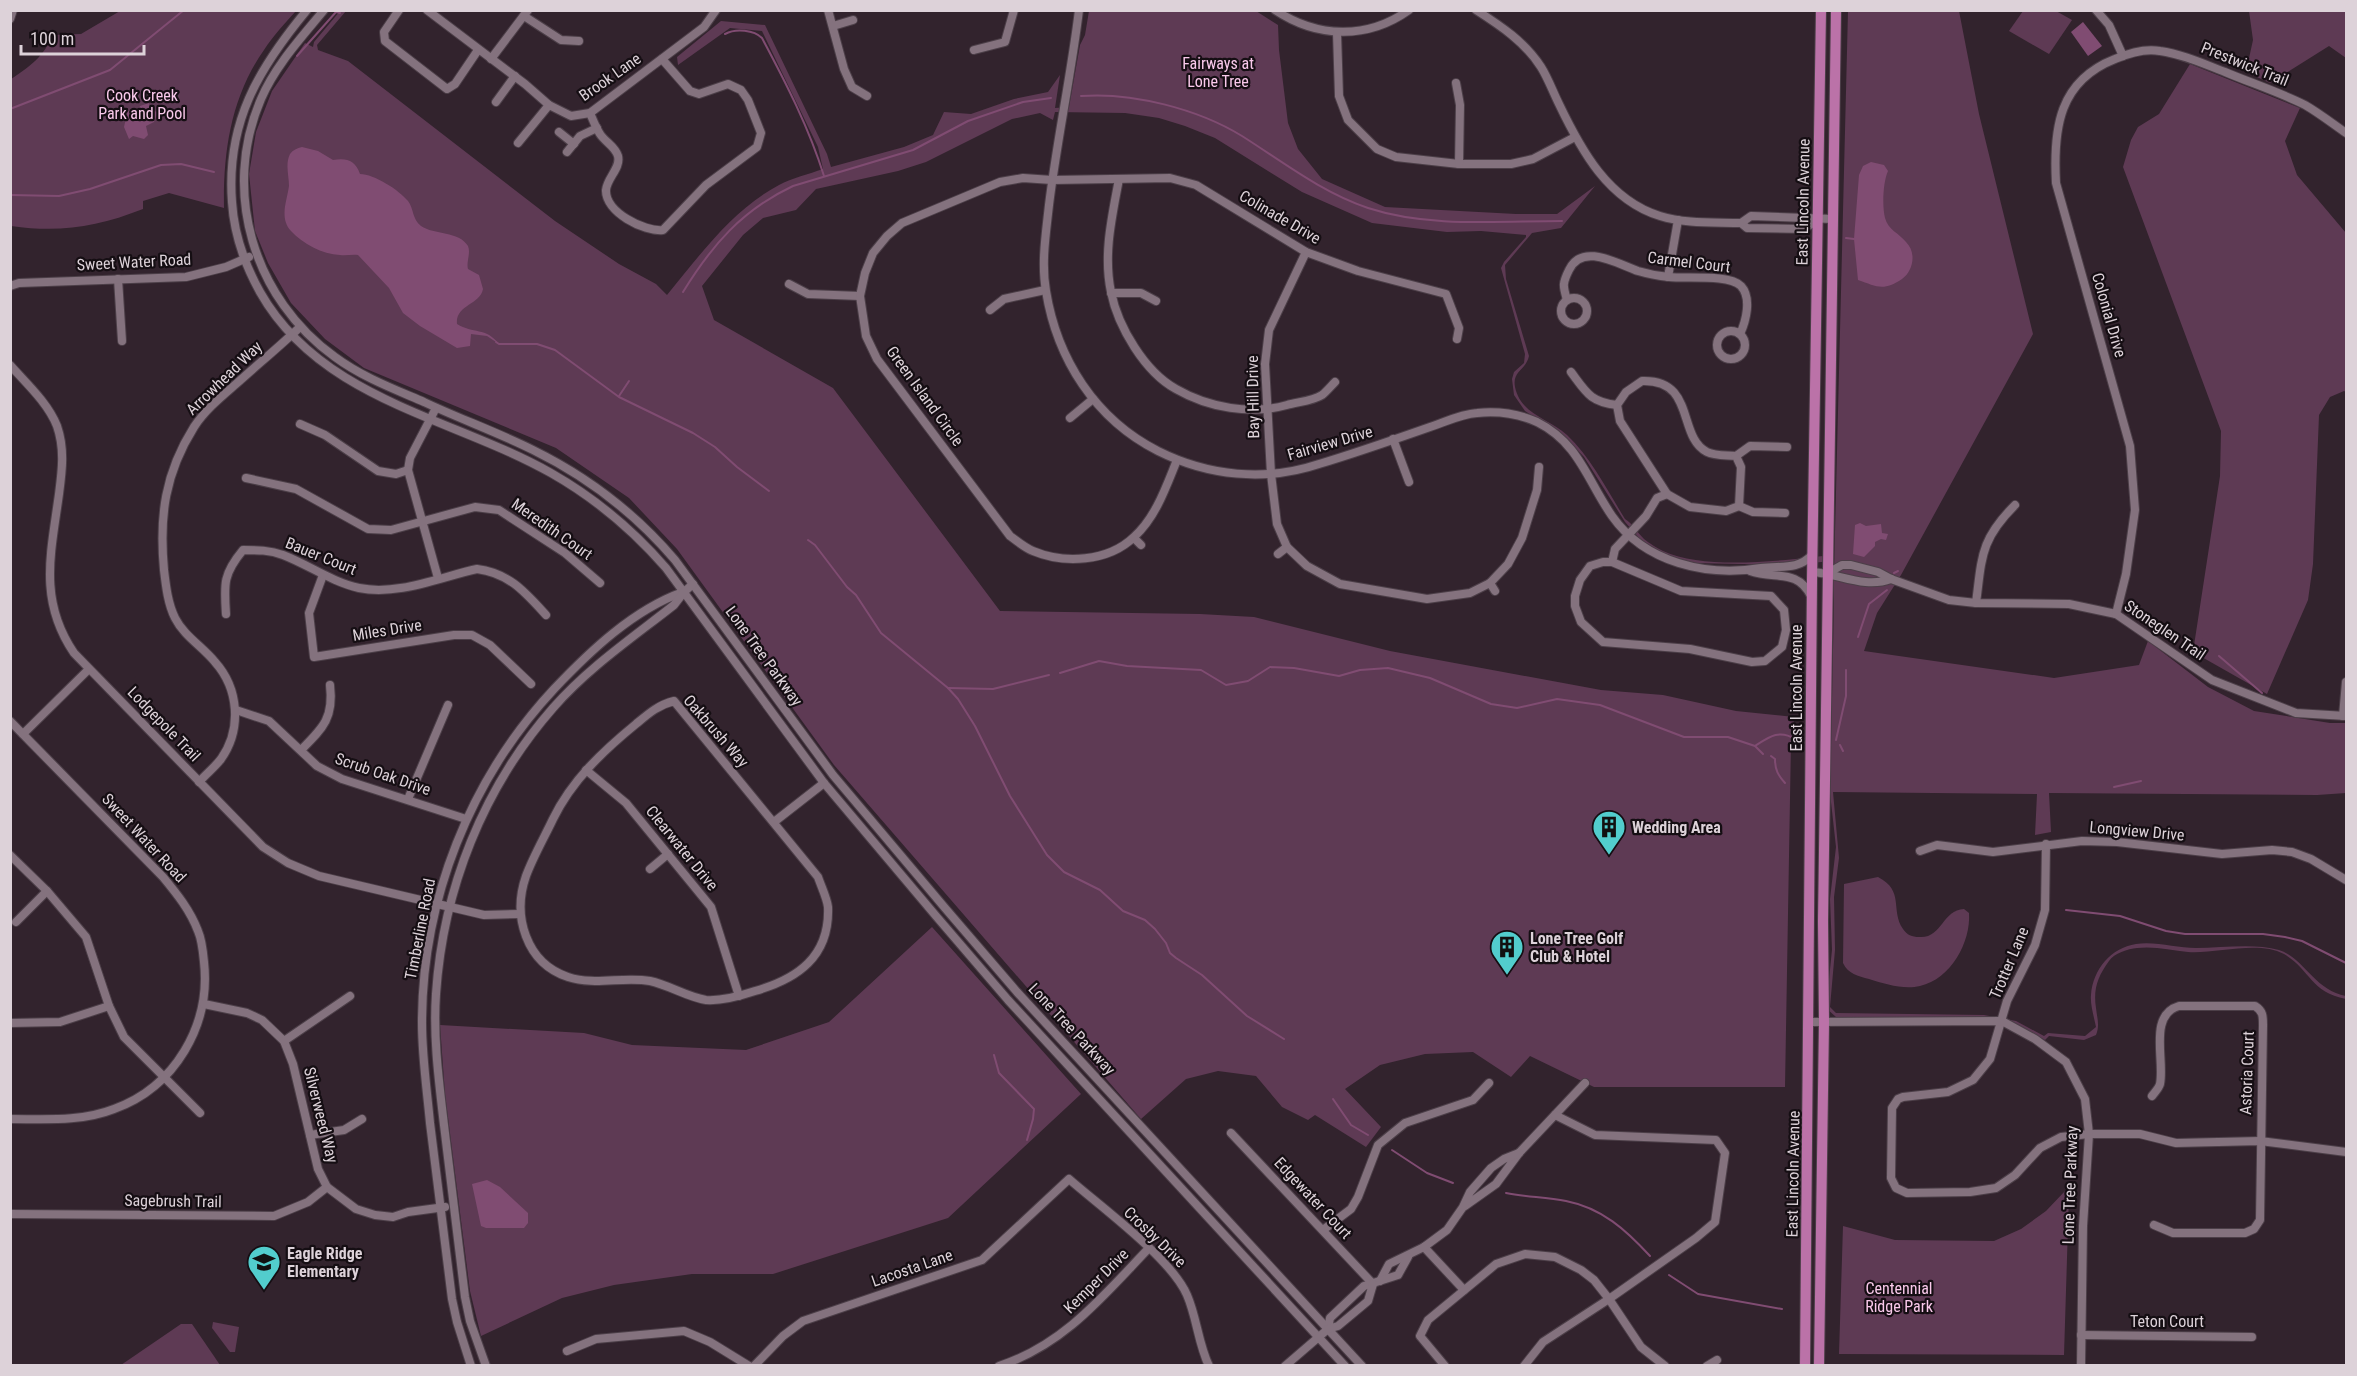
<svg xmlns="http://www.w3.org/2000/svg" width="2357" height="1376" viewBox="0 0 2357 1376" font-family="'Roboto Condensed',sans-serif">
	<style>
		.green { fill: #5e3a54 }
		.water { fill: #804c72 }
		.lines { fill: none; stroke-linecap: round; stroke-linejoin: round }
		.stream { stroke: #804c72; stroke-width: 2 }
		.minor-casing { stroke: #4c3f48; stroke-width: 10 }
		.major-casing { stroke: #4c3f48; stroke-width: 12 }
		.minor { stroke: #84727e; stroke-width: 8 }
		.major { stroke: #bb72a8; stroke-width: 10 }
		.labels { text-anchor: middle; dominant-baseline: central; stroke-width: 4.5; stroke-linejoin: round; paint-order: stroke }
		.park-label { font-size: 16px; fill: #fac9eb; stroke: #150e13 }
		.street-label { font-size: 16px; fill: #ddd2d9; stroke: #150e13 }
		.poi-label { font-size: 16px; font-weight: bold; fill: #ddd2d9; stroke: #150e13; text-anchor: start }
	</style>
	<rect width="100%" height="100%" fill="#32232d"/>
	<g class="green">
		<path d="M120 11H296C285 23 273 36 264 50 231 97 223 152 224 208L169 193 143 201V209C97 227 60 233 11 226V79C28 68 46 55 52 35L81 34Z"/>
		<path d="M340 11H346L317 45 318 50 348 61 555 221 619 264 656 284 667 295C700 255 732 210 779 185 792 178 809 174 823 169L818 147 762 31 730 28 678 65 677 57 721 21 765 25 827 154 831 167 904 147 933 135 944 112 971 114 1014 99 1048 92 1060 75 1055 108 1069 107 1080 45 1085 35 1089 11H1256L1278 25 1279 50 1288 123 1298 149 1322 179 1385 207 1516 214H1557L1595 186 1561 228 1532 233 1505 265 1506 279 1529 356C1526 370 1512 371 1515 387 1521 415 1549 418 1567 435 1592 459 1607 490 1625 519 1633 524 1637 532 1644 539 1649 543 1657 548 1663 551 1706 571 1786 560 1833 555L1834 572 1848 11H1959L1979 114 2033 334 1901 575 1877 613 1864 651 2054 678 2139 665 2148 641 2208 687 2254 711 2330 723H2346V793L2317 795 2049 793 2051 832 2035 835 2037 794 1833 792 1839 858 1834 897 1835 950 1830 1007 1836 1013 1984 1015 2016 1021 2044 1036 2048 1033 2085 1036 2096 1027C2094 1017 2090 1004 2091 995 2093 969 2111 948 2136 944 2155 941 2177 948 2196 948 2222 948 2254 943 2279 950 2304 958 2314 990 2346 996V999C2310 992 2310 969 2284 954 2258 940 2216 954 2188 952 2171 950 2154 946 2137 948 2128 949 2114 953 2109 961 2098 976 2093 989 2096 1008 2097 1018 2100 1025 2096 1035L2084 1040 2049 1036 2045 1040 2014 1023 1988 1018 1836 1017 1826 1008 1832 950 1830 899 1836 847 1830 793 1834 602 1832 561 1790 565 1691 563 1668 557 1640 539 1625 522 1584 457 1565 437 1525 411 1514 395 1512 379 1514 372 1524 363 1525 354 1501 268 1504 262 1526 237V235L1481 231 1447 232 1372 223 1302 192 1215 138 1185 126 1159 118 1125 113 1055 112 1053 120 1040 113 1012 119 926 162 898 171 816 189 796 210 763 218 743 235 702 286 714 320 833 388 1000 611 1200 614 1254 617 1390 651 1601 690 1663 695 1736 711 1794 717 1793 737 1791 741 1785 1087H1594L1530 1056 1511 1077 1473 1052 1425 1054 1380 1065 1345 1089 1381 1127 1366 1147 1315 1115 1308 1120 1282 1107 1256 1076 1218 1071 1186 1079 1141 1119 834 765 677 549 629 498 556 448 364 368 325 339 291 303 268 263 255 231 249 174 256 132 272 91 305 43 313 47 314 42Z"/>
		<polygon points="2023,11 2056,11 2072,20 2049,54 2009,31"/>
		<polygon points="2249,11 2346,11 2346,58 2329,46 2270,83 2246,72 2253,40"/>
		<polygon points="2190,64 2300,108 2285,141 2297,175 2346,233 2346,392 2344,391 2330,397 2319,415 2313,564 2308,600 2267,694 2193,652 2220,476 2221,431 2123,167 2131,140 2138,127 2159,114"/>
		<path d="M1878 877C1905 891 1890 910 1903 929 1907 935 1912 937 1919 937 1942 939 1942 910 1964 909L1969 913C1971 942 1951 979 1920 986 1904 990 1885 984 1869 979 1858 976 1848 974 1843 963L1844 884Z"/>
		<polygon points="932,927 1081,1094 948,1218 773,1274 692,1274 614,1285 562,1298 481,1336 470,1291 445,1094 440,1025 584,1033 632,1045 746,1050 829,1022"/>
		<polygon points="2065,1191 2069,1194 2064,1355 1839,1354 1843,1226 1895,1240 1994,1241 2021,1229 2046,1211"/>
		<polygon points="213,1322 239,1327 235,1352 230,1352 212,1328"/>
		<polygon points="181,1324 192,1324 220,1365 121,1365"/>
	</g>
	<g class="water">
		<polygon points="2083,22 2102,46 2088,56 2071,32"/>
		<polygon points="149,103 151,115 154,111 158,112 154,122 146,126 148,135 144,139 133,136 129,139 124,127 128,109 135,114 138,121 141,119 137,113 140,106"/>
		<path d="M302 147 318 151 333 160C347 158 355 160 360 174 374 174 399 190 408 201 414 209 412 219 421 226 434 235 459 231 468 246 471 253 466 262 468 269L479 275 483 289C480 305 455 305 457 324 473 334 486 327 499 344L487 336 471 334 470 346 457 348 420 326 403 313 389 288 358 255C352 254 346 256 340 255 322 254 303 244 291 231 279 218 287 201 289 186 289 176 285 164 290 154 293 150 297 148 302 147Z"/>
		<path d="M1871 162 1884 165 1888 171C1883 182 1882 206 1885 218 1888 230 1899 233 1906 242 1917 253 1913 271 1902 279 1883 292 1876 286 1858 280L1854 239 1859 175 1863 166Z"/>
		<polygon points="1860,523 1866,526 1881,524 1882,533 1888,534 1886,540 1881,539 1875,542 1875,546 1864,557 1853,554 1855,525"/>
		<polygon points="487,1180 500,1187 528,1213 528,1223 524,1228 486,1228 481,1226 472,1184"/>
	</g>
	<g class="lines">
		<g class="stream">
			<path d="M725 34C736 28 754 30 762 38 786 83 809 128 824 176"/>
			<polyline points="297,56 336,12 340,13"/>
			<path d="M1081 96C1132 92 1198 109 1242 136 1283 162 1321 192 1368 208 1429 228 1499 221 1562 221"/>
			<polyline points="10,109 110,70 184,10"/>
			<polyline points="10,195 59,196 90,189 161,165 181,164 214,172"/>
			<polyline points="1846,238 1854,239"/>
			<path d="M683 292C712 245 742 210 793 186L913 150 968 121 1023 102 1051 98"/>
			<polyline points="496,342 499,344 537,344 555,350 619,397 693,433 715,447 737,467 769,491"/>
			<polyline points="619,396 629,381"/>
			<polyline points="808,540 815,545 847,587 856,595 881,633 948,688 958,699 975,726 1010,796 1047,855 1064,872 1100,890 1123,911 1145,920 1155,929 1166,943 1170,953 1176,958 1202,975 1247,1016 1284,1039"/>
			<polyline points="1894,573 1898,571"/>
			<polyline points="1858,637 1869,604 1887,590"/>
			<polyline points="2219,656 2262,693"/>
			<polyline points="1060,673 1099,661 1127,666 1201,670 1226,685 1248,681 1270,667 1294,668 1339,676 1360,670 1388,668 1430,678 1491,704 1517,708 1557,699 1600,705 1684,737 1728,737 1755,746 1763,754"/>
			<polyline points="948,688 993,689 1049,675"/>
			<polyline points="1836,740 1846,696 1846,670"/>
			<polyline points="1840,745 1843,751"/>
			<path d="M1755 746C1769 737 1779 729 1795 739"/>
			<path d="M1771 756 1775 759C1775 770 1778 775 1785 783"/>
			<polyline points="2114,787 2141,781"/>
			<polyline points="2066,910 2120,916 2166,931 2185,934 2263,934 2285,937 2302,941 2346,963"/>
			<polyline points="994,1055 999,1073 1034,1109 1033,1119 1027,1140"/>
			<polyline points="1333,1099 1351,1125 1368,1135"/>
			<polyline points="1392,1150 1427,1173 1453,1183"/>
			<path d="M1506 1193C1526 1197 1546 1197 1566 1201 1602 1208 1626 1230 1650 1256"/>
			<polyline points="1669,1275 1698,1294 1782,1309"/>
		</g>
		<g class="minor-casing">
			<g id="minor">
				<path d="M307 10C258 69 226 123 232 202 234 234 245 265 260 292 321 400 452 417 551 473 595 498 633 530 666 568L824 783 936 916 1008 1000 1345 1366"/>
				<path d="M324 10C301 38 275 66 261 99 221 192 254 299 335 357 362 377 394 389 424 402 460 419 497 432 533 450 588 477 635 513 675 560L833 775 945 908 1017 992 1362 1366"/>
				<polyline points="399,10 384,32 385,41 447,89 455,84 478,50"/>
				<polyline points="427,10 525,84 549,105 571,116 590,113 704,27 716,10"/>
				<polyline points="828,10 844,69 852,87 867,96"/>
				<path d="M1079 10C1071 76 1057 140 1049 205 1046 233 1041 263 1046 291 1057 359 1095 419 1158 451 1208 476 1265 482 1319 464 1356 453 1393 440 1430 427 1445 422 1461 414 1477 413 1498 411 1517 413 1537 422 1579 443 1587 480 1612 516 1645 563 1707 577 1761 568 1780 565 1797 571 1812 555"/>
				<path d="M1275 10C1317 38 1367 40 1409 10"/>
				<path d="M1476 10C1501 26 1525 42 1541 67 1548 78 1553 92 1559 104 1581 150 1608 200 1660 216 1685 224 1715 222 1741 223L1747 228 1804 229 1817 220"/>
				<polyline points="2096,10 2109,25 2123,56"/>
				<polyline points="524,16 561,40 579,41"/>
				<polyline points="10,19 13,10"/>
				<polyline points="833,26 853,20"/>
				<polyline points="1337,33 1339,96 1348,120 1377,149 1396,157 1459,164 1511,164 1533,159 1575,137"/>
				<polyline points="974,50 1005,42 1014,10"/>
				<polyline points="491,59 528,10"/>
				<polyline points="1456,83 1460,105 1459,164"/>
				<polyline points="496,102 515,76"/>
				<path d="M590 113C593 120 596 128 600 134 605 142 615 146 618 156 621 168 607 178 606 190 605 212 644 232 663 230L706 185 757 147 761 133 748 100 741 90 728 84 699 94 690 91 662 59"/>
				<polyline points="559,132 574,144"/>
				<polyline points="518,143 549,105"/>
				<polyline points="567,152 580,136 597,128"/>
				<path d="M1119 179C1112 217 1103 254 1111 292 1118 327 1145 372 1176 389 1209 408 1251 415 1287 405 1297 402 1313 401 1322 395 1326 392 1331 386 1335 382"/>
				<polyline points="1741,223 1751,216 1833,219"/>
				<polyline points="1306,252 1269,330 1265,364 1271,474 1277,524 1287,547 1307,566 1340,584 1427,599 1470,593 1490,583 1508,564 1522,538 1537,490 1539,467"/>
				<polyline points="1668,277 1678,220"/>
				<polyline points="118,279 122,341"/>
				<polyline points="789,284 808,294 860,296"/>
				<polyline points="10,286 19,283 186,277 226,267 249,257"/>
				<polyline points="1111,293 1141,293 1156,301"/>
				<circle cx="1574" cy="311" r="13"/>
				<path d="M1567 300C1563 286 1562 284 1569 270 1582 242 1618 264 1638 271 1648 274 1659 276 1669 277 1686 279 1729 274 1741 286 1752 298 1746 321 1740 334"/>
				<polyline points="990,310 1004,299 1045,290"/>
				<circle cx="1731" cy="345" r="14"/>
				<path d="M10 365C26 383 48 403 57 426 65 449 62 471 59 494 51 553 38 600 74 653L263 847 288 863 319 876 484 915 520 914"/>
				<path d="M1571 372C1586 392 1590 402 1617 405"/>
				<path d="M1642 381C1696 379 1677 437 1707 452 1715 456 1727 455 1736 456L1741 467 1739 506 1726 511 1690 507 1667 494 1620 421 1617 405 1626 392Z"/>
				<polyline points="436,408 410,458 408,470 438,578"/>
				<polyline points="1070,418 1093,399"/>
				<polyline points="300,424 325,435 378,471 396,474 408,470"/>
				<polyline points="1393,439 1409,482"/>
				<polyline points="1736,456 1750,446 1787,447"/>
				<path d="M1177 460C1166 487 1156 517 1134 537 1108 562 1064 564 1033 551 1025 548 1017 541 1010 536L877 359 866 336 860 296 865 273 873 253 887 236 902 223 1000 182 1023 178 1052 180 1170 178 1196 185 1306 252 1358 271 1446 294 1459 328 1457 339"/>
				<polyline points="246,478 296,489 368,529 391,530 475,507 499,510 565,553 600,583"/>
				<polyline points="1739,506 1753,512 1785,513"/>
				<polyline points="1134,538 1141,545"/>
				<polyline points="1278,554 1287,547"/>
				<polygon points="1603,562 1612,562 1681,591 1771,596 1784,610 1786,630 1782,647 1765,661 1752,662 1690,649 1603,642 1581,622 1575,606 1575,596 1580,580 1590,566"/>
				<polyline points="1612,562 1615,549 1646,516 1657,498 1667,494"/>
				<path d="M1750 571C1775 580 1797 568 1811 596"/>
				<path d="M1812 572C1838 573 1864 589 1891 579"/>
				<polyline points="1828,573 1842,565 1851,565 1878,572 1891,579 1949,600 1976,603 2069,604 2116,614 2212,680 2296,713 2346,716"/>
				<polyline points="323,575 309,613 314,657 454,635 472,635 490,645 531,684"/>
				<polyline points="1490,583 1495,591"/>
				<path d="M1976 603C1982 557 1980 540 2015 505"/>
				<path d="M226 614C224 584 223 574 243 550 257 550 270 550 283 555 309 565 332 582 359 588 398 596 440 577 477 569 509 573 525 592 546 615"/>
				<path d="M2116 614 2126 574 2135 510 2130 446 2056 183C2053 128 2059 81 2115 59 2129 53 2145 48 2160 51 2182 54 2204 64 2225 72 2251 83 2279 92 2305 105 2319 113 2333 124 2346 133"/>
				<path d="M674 701 818 877C821 886 827 898 828 907 830 957 797 979 755 991 740 996 721 1001 706 1000 687 997 669 985 650 981 623 976 595 986 568 977 526 963 512 916 526 876 533 857 544 838 553 819 572 780 603 751 636 724 648 714 658 705 674 701Z"/>
				<polyline points="236,710 269,721 317,766 342,779 466,819"/>
				<polyline points="2343,716 2346,682"/>
				<path d="M10 721 163 877C177 894 190 910 198 931 202 940 203 951 204 962 211 1025 175 1087 114 1109 81 1122 45 1119 10 1119"/>
				<polyline points="23,734 89,669"/>
				<path d="M301 750C323 728 334 718 330 685"/>
				<polyline points="586,770 626,803 711,907 739,996"/>
				<path d="M199 782C206 774 215 767 221 759 242 729 239 689 215 662 203 647 184 636 175 618 168 604 166 587 164 570 159 516 165 473 194 427 205 410 221 397 236 384 257 365 279 347 300 327"/>
				<polyline points="408,799 448,705"/>
				<polyline points="774,822 824,783"/>
				<polyline points="2046,844 2045,910 2035,945 2007,1001 1990,1059 1973,1080 1948,1092 1903,1097 1898,1099 1892,1108 1891,1178 1896,1188 1907,1193 1970,1192 1996,1188 2015,1175 2040,1148 2061,1137 2089,1134 2140,1134 2176,1143 2260,1141 2346,1152"/>
				<polyline points="1920,851 1937,845 1993,852 2082,841 2117,842 2222,854 2272,850 2292,852 2311,859 2346,880"/>
				<polyline points="10,855 47,891 86,937 109,1006 124,1037 200,1113"/>
				<polyline points="650,869 668,854"/>
				<polyline points="16,922 47,891"/>
				<polyline points="204,1004 247,1013 262,1020 284,1041 293,1064 318,1169 327,1187 356,1209 375,1215 393,1217 408,1212 445,1207"/>
				<polyline points="1809,1022 2002,1021 2035,1039 2066,1062 2085,1099 2089,1134 2083,1226 2081,1366"/>
				<polyline points="10,1023 60,1022 109,1006"/>
				<polyline points="284,1041 350,996"/>
				<path d="M2152 1096C2155 1092 2159 1088 2160 1084 2165 1060 2148 1015 2179 1006H2255C2263 1011 2263 1016 2263 1025L2260 1220 2254 1229 2245 1233H2173L2154 1225"/>
				<polyline points="1231,1133 1373,1284"/>
				<polyline points="310,1135 344,1130 362,1119"/>
				<polyline points="1465,1206 1496,1184 1519,1153 1585,1083"/>
				<polyline points="10,1214 274,1216 308,1202 327,1187"/>
				<polyline points="1323,1230 1351,1209 1358,1197 1378,1145 1405,1123 1473,1100 1489,1083"/>
				<polyline points="1424,1247 1464,1290"/>
				<polyline points="1380,1281 1389,1264 1424,1247 1447,1230 1463,1207 1470,1192 1491,1168 1504,1159 1519,1153"/>
				<polyline points="1328,1329 1330,1318 1364,1286 1398,1275 1408,1257"/>
				<polyline points="2081,1335 2252,1337"/>
				<polyline points="567,1351 596,1339 684,1331 710,1342 749,1366"/>
				<path d="M471 1366 457 1322 452 1299C445 1240 437 1182 430 1123 427 1090 422 1057 422 1023 422 900 470 779 554 689 590 651 633 610 683 592"/>
				<path d="M486 1366 470 1321 465 1297C458 1240 451 1183 444 1125 439 1082 433 1038 436 994 443 889 483 788 553 708 588 668 632 638 674 605L684 592 693 584"/>
				<path d="M754 1366 783 1336 803 1321 982 1260 1069 1179C1101 1207 1171 1258 1187 1295 1197 1318 1198 1343 1209 1366"/>
				<path d="M999 1366C1064 1345 1104 1295 1149 1248"/>
				<polyline points="1285,1366 1328,1329 1338,1326 1368,1301 1373,1284"/>
				<polyline points="1445,1366 1420,1336 1428,1320 1496,1264 1525,1254 1555,1257 1581,1270 1594,1280 1609,1299 1641,1347 1665,1366"/>
				<polyline points="1524,1366 1543,1342 1609,1299 1696,1238 1715,1222 1725,1153 1716,1140 1595,1135 1555,1115"/>
				<polyline points="1707,1366 1717,1360"/>
			</g>
		</g>
		<g class="major-casing">
			<g id="major">
				<polyline points="1805,1366 1812,580 1821,10"/>
				<polyline points="1819,1366 1824,1022 1823,921 1836,10"/>
			</g>
		</g>
		<use href="#minor" class="minor"/>
		<use href="#major" class="major"/>
	</g>
	<defs>
		<g id="building-pin" transform="scale(1.725)"><path d="M0 17L-7.5 6A9.5 9.5 0 1 1 7.5 6Z" fill="#52cdcd" stroke="#150e13"/><path d="M-4-6H4V6H1V3H-1V6H-4ZM-2.5-4.3h1.7v1.8h-1.7ZM.8-4.3h1.7v1.8H.8ZM-2.5-1h1.7V.8h-1.7ZM.8-1h1.7V.8H.8Z" fill="#111"/></g>
		<g id="school-pin" transform="scale(1.725)"><path d="M0 17L-7.5 6A9.5 9.5 0 1 1 7.5 6Z" fill="#52cdcd" stroke="#150e13"/><path d="M0-5L7-2L0 1L-7-2ZM-4 1L0 2.5L4 1V4Q0 6-4 4Z" fill="#111"/></g>
	</defs>
	<g fill-rule="evenodd">
		<use href="#building-pin" x="1609" y="827"/>
		<use href="#building-pin" x="1507" y="947"/>
		<use href="#school-pin" x="264" y="1262"/>
	</g>
	<g class="labels">
		<g class="park-label">
			<text x="1218" y="63">Fairways at<tspan x="1218" dy="18">Lone Tree</tspan></text>
			<text x="142" y="95">Cook Creek<tspan x="142" dy="18">Park and Pool</tspan></text>
			<text x="1899" y="1288">Centennial<tspan x="1899" dy="18">Ridge Park</tspan></text>
		</g>
		<g class="street-label">
			<text transform="translate(2245 64) rotate(22)">Prestwick Trail</text>
			<text transform="translate(610 77) rotate(-35)">Brook Lane</text>
			<text transform="translate(1803 202) rotate(-89)">East Lincoln Avenue</text>
			<text transform="translate(1280 217) rotate(30)">Colinade Drive</text>
			<text transform="translate(134 262) rotate(-3)">Sweet Water Road</text>
			<text transform="translate(1689 262) rotate(7)">Carmel Court</text>
			<text transform="translate(2109 315) rotate(74)">Colonial Drive</text>
			<text transform="translate(224 378) rotate(-44)">Arrowhead Way</text>
			<text transform="translate(925 396) rotate(54)">Green Island Circle</text>
			<text transform="translate(1253 397) rotate(-91)">Bay Hill Drive</text>
			<text transform="translate(1330 443) rotate(-16)">Fairview Drive</text>
			<text transform="translate(552 529) rotate(35)">Meredith Court</text>
			<text transform="translate(321 556) rotate(22)">Bauer Court</text>
			<text transform="translate(387 630) rotate(-9)">Miles Drive</text>
			<text transform="translate(2165 630) rotate(34)">Stoneglen Trail</text>
			<text transform="translate(764 656) rotate(54)">Lone Tree Parkway</text>
			<text transform="translate(1796 688) rotate(-90)">East Lincoln Avenue</text>
			<text transform="translate(164 724) rotate(46)">Lodgepole Trail</text>
			<text transform="translate(716 731) rotate(49)">Oakbrush Way</text>
			<text transform="translate(383 774) rotate(19)">Scrub Oak Drive</text>
			<text transform="translate(2137 831) rotate(5)">Longview Drive</text>
			<text transform="translate(144 838) rotate(47)">Sweet Water Road</text>
			<text transform="translate(682 848) rotate(51)">Clearwater Drive</text>
			<text transform="translate(420 929) rotate(-79)">Timberline Road</text>
			<text transform="translate(2009 963) rotate(-67)">Trotter Lane</text>
			<text transform="translate(1072 1029) rotate(47)">Lone Tree Parkway</text>
			<text transform="translate(2247 1073) rotate(-88)">Astoria Court</text>
			<text transform="translate(321 1115) rotate(76)">Silverweed Way</text>
			<text transform="translate(1793 1174) rotate(-89)">East Lincoln Avenue</text>
			<text transform="translate(2070 1185) rotate(-88)">Lone Tree Parkway</text>
			<text transform="translate(1313 1198) rotate(47)">Edgewater Court</text>
			<text transform="translate(173 1201) rotate(1)">Sagebrush Trail</text>
			<text transform="translate(1155 1237) rotate(44)">Crosby Drive</text>
			<text transform="translate(912 1268) rotate(-19)">Lacosta Lane</text>
			<text transform="translate(1096 1281) rotate(-45)">Kemper Drive</text>
			<text x="2167" y="1321">Teton Court</text>
		</g>
		<g class="poi-label">
			<text x="1632" y="827">Wedding Area</text>
			<text x="1530" y="938">Lone Tree Golf<tspan x="1530" dy="18">Club &amp; Hotel</tspan></text>
			<text x="287" y="1253">Eagle Ridge<tspan x="287" dy="18">Elementary</tspan></text>
		</g>
	</g>
	<rect width="2357" height="1376" fill="none" stroke="#ddd2d9" stroke-width="24"/>
	<path d="M21 45v9h123v-9" fill="none" stroke="#ddd2d9" stroke-width="3"/>
	<text x="30" y="45" font-size="18" fill="#ddd2d9" stroke="#150e13" stroke-width="4.5" paint-order="stroke">100 m</text>
</svg>
